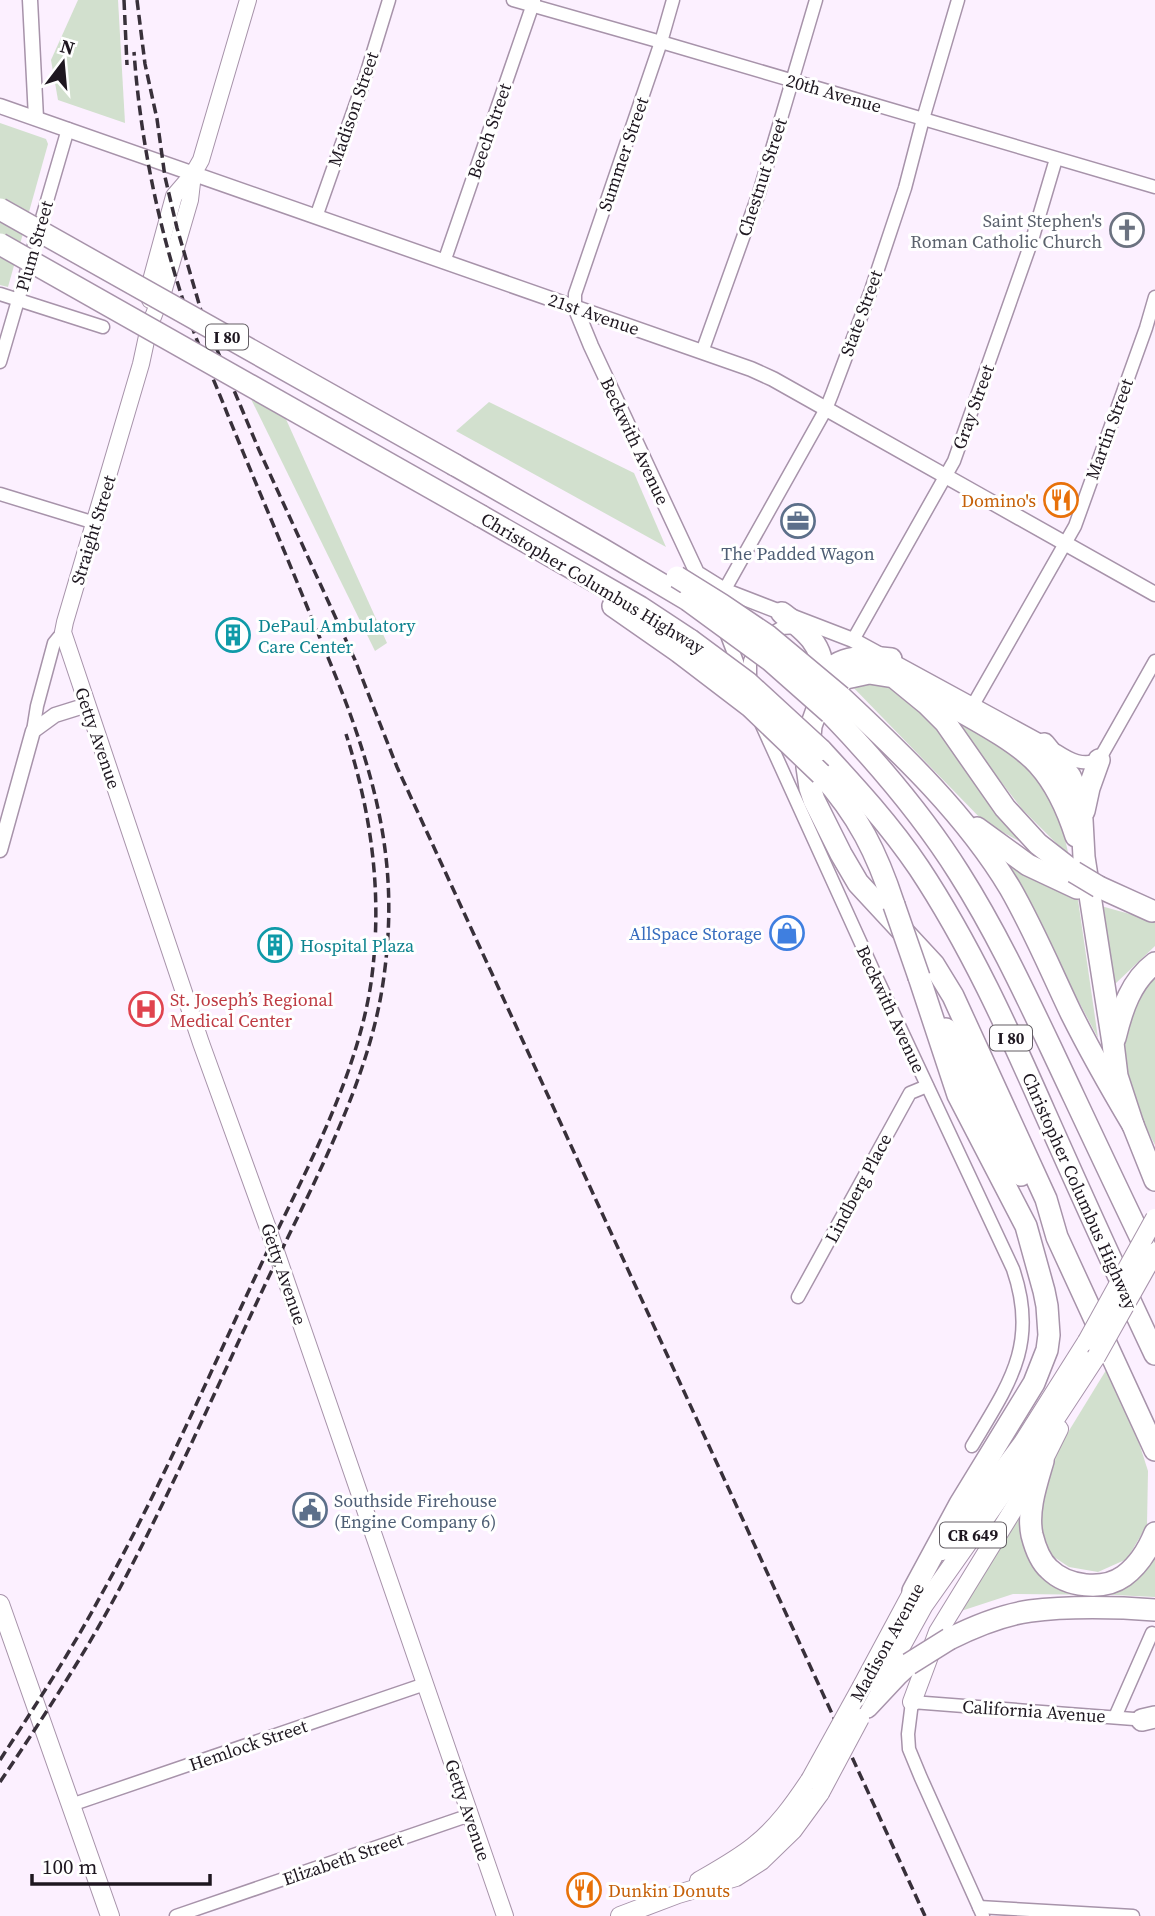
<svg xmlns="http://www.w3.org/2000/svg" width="1155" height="1916" viewBox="0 0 1155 1916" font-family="'Source Serif 4',serif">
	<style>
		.green { fill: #d2e0ce }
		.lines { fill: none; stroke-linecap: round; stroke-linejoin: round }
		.minor-casing { stroke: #a793aa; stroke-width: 15 }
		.tertiary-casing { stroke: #a793aa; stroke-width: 17 }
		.secondary-casing { stroke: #a793aa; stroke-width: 18 }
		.primary-casing { stroke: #a793aa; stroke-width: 20 }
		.motorway-casing { stroke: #a793aa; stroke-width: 24 }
		.minor { stroke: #fff; stroke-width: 12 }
		.tertiary { stroke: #fff; stroke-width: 14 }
		.secondary { stroke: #fff; stroke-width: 16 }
		.primary { stroke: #fff; stroke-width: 18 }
		.motorway { stroke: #fff; stroke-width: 21 }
		.rail { stroke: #38303a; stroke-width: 3.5; stroke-dasharray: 10 5; stroke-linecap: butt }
		.primary-bridge-casing { stroke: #a793aa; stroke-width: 20; stroke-linecap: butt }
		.motorway-bridge-casing { stroke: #a793aa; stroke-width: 24; stroke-linecap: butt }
		.primary-bridge { stroke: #fff; stroke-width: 18 }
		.motorway-bridge { stroke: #fff; stroke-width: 21 }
		.labels { text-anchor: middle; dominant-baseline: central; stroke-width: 6; stroke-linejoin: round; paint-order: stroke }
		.shield { fill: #fff; stroke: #625d63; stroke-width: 2 }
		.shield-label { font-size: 16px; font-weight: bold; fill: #1e1720 }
		.street-label { font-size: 18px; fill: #1e1720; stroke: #fff }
		.worship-label { font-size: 18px; fill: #5b616d; stroke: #fff; text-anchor: end }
		.food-label { font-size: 18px; fill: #c56008; stroke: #fff; text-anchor: end }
		.service-label { font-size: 18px; fill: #4e5e75; stroke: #fff }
		.culture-label { font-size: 18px; fill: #0d838f; stroke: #fff; text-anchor: start }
		.shop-label { font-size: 18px; fill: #366cbe; stroke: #fff; text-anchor: end }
		.health-label { font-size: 18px; fill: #be3a42; stroke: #fff; text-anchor: start }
	</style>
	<rect width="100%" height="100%" fill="#fcf0ff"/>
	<g class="green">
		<polygon points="78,0 118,0 125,123 58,100 51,60"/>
		<polygon points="0,123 46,139 48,144 8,287 0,285"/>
		<polygon points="251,399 285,417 387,643 375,651"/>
		<polygon points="489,402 634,473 666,547 456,431"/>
		<polygon points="890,680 935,722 1039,852 984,822 848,682"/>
		<polygon points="944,708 1033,764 1055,799 1069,856 1022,809"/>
		<polygon points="999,851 1077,893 1098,1038"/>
		<polygon points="1101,906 1155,921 1155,946 1115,984"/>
		<path d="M1155 969V1145C1136 1107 1109 1052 1128 1010 1135 996 1146 982 1155 969Z"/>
		<polygon points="1108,1367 1127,1405 1148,1471 1147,1525 1127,1559 1098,1572 1069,1567 1045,1551 1036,1523 1048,1465"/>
		<polygon points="1024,1504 1037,1563 1114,1587 1155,1550 1155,1597 1115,1595 1013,1594 958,1612"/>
	</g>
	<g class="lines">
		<g class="minor-casing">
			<g id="minor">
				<polyline points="513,0 661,42 1155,187"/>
				<polyline points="316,217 366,75 389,0"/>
				<polyline points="444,262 534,1"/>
				<polyline points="0,294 103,327"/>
				<polyline points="575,307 575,294 661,42 673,0"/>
				<polyline points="702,352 759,193 816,0"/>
				<polyline points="0,362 68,129"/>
				<polyline points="0,494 95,523"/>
				<polyline points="720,598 826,409 832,394 870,293 905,188 923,119 958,0"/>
				<polyline points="725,630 742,675"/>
				<polyline points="853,640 954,461 1032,240 1056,159"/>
				<polyline points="750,685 750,661 759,641 781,628 799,627"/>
				<polyline points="973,705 1075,526 1146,328 1155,297"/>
				<path d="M760 721 874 972 1013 1269C1039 1344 1009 1384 972 1446"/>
				<polyline points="33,731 37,706 54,643 63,632"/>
				<path d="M1057 751C1071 760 1082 766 1099 760L1155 661"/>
				<polyline points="798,1297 910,1093 927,1086"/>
				<polyline points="1115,1717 1152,1633"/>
				<polyline points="71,1805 425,1684"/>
				<polyline points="979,1907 1133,1916"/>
				<polyline points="176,1916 470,1815"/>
				<polyline points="983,1916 921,1778 909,1749 908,1734 912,1702 1147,1720"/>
			</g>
		</g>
		<g class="tertiary-casing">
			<g id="tertiary">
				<polyline points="30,0 36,118"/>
				<polyline points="0,106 751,369 773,379 1155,594"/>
				<polyline points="575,307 591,346 697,573 726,591 853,640 1044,744"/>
				<polyline points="0,850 33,731 55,715 87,705"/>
			</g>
		</g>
		<g class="secondary-casing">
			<g id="secondary">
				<polyline points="193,174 190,200 164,289 149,327 141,364 65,622 63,632 201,1043 269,1231 505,1916"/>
				<polyline points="150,300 150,284 174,196 193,174 201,160 248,0"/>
			</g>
		</g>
		<g class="primary-casing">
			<g id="primary">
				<polyline points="942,1551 1022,1444 1087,1341"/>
				<polyline points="0,1604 110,1916"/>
				<polyline points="862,1686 913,1591 919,1582"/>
				<polyline points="877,1690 924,1605 1056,1418 1096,1357"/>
				<polyline points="912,1702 938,1632 1043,1461 1059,1429"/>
				<path d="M699 1881C718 1870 738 1859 754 1846 777 1828 794 1804 810 1780"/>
				<polyline points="620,1916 678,1894 736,1877 761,1861 793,1830 820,1793"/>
			</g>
		</g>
		<g class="motorway-casing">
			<g id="motorway">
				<polyline points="455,465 602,549 688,600"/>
				<polyline points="481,516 640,607 690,640"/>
				<polyline points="613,606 679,652"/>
				<path d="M782 613C803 629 825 645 822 675"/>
				<path d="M925 691C958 711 1013 737 1038 764 1056 784 1068 811 1076 836"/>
				<path d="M811 693C829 657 855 654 891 659"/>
				<path d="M841 697C903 755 966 815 1010 888 1033 928 1051 971 1071 1013 1090 1051 1111 1088 1133 1125"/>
				<path d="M830 713C877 762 922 814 959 873 994 928 1022 987 1050 1046 1083 1116 1116 1187 1150 1257"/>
				<polyline points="1044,744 1070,776 1078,794 1082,820 1084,857 1113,1043 1117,1076 1133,1125 1155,1180"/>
				<path d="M821 750C856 788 890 825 919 868 970 945 1008 1029 1045 1113 1081 1194 1117 1274 1155 1354"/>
				<path d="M821 774C858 815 877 853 894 905"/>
				<polyline points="1084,811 1089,788 1099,760"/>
				<polyline points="977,828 1028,865 1077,888"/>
				<polyline points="1074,872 1038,844 1005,808 945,722 927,704 894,677 869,673 846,678 837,684 819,704 811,726 807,767 810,788 814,800 841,854 858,883 934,965 953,996 1046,1199 1057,1237 1155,1450"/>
				<polyline points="1099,887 1152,911"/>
				<polyline points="946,1029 1021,1175"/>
				<path d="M1115 1038C1122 1009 1131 981 1155 963"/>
				<path d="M1043 1461C1036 1485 1027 1511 1032 1535 1035 1547 1040 1561 1049 1569 1067 1587 1103 1591 1124 1576 1139 1565 1148 1550 1155 1533"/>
				<polyline points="913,1591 960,1504 1034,1383 1047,1350 1049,1335 1047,1306 1044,1291 1026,1226 958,1095 919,977"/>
				<path d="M949 1639C975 1626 1001 1615 1030 1611 1067 1606 1118 1607 1155 1610"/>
				<polyline points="867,1707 897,1675 909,1664"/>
				<polyline points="1142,1720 1155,1717"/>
			</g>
		</g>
		<use href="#minor" class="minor"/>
		<use href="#tertiary" class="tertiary"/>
		<use href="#secondary" class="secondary"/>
		<use href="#primary" class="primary"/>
		<use href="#motorway" class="motorway"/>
		<g class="rail">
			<polyline points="124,0 127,65"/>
			<polyline points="137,0 145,64 157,119 165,177 177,228 202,314 259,450 355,660 397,767 925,1916"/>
			<path d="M0 1760C35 1706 70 1653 100 1597 159 1491 207 1379 259 1269 301 1179 356 1082 371 983 383 897 372 815 346 734"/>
			<path d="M0 1782C40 1722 80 1662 114 1599 169 1497 215 1391 264 1287 308 1193 368 1086 383 983 397 889 385 814 354 725 340 684 322 644 306 604 280 540 253 477 227 413 217 387 205 361 195 335 162 244 141 149 134 52"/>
		</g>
		<g class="primary-bridge-casing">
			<g id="primary-bridge">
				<polyline points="1087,1341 1155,1218"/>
				<polyline points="1096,1357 1155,1252"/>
				<polyline points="810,1780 862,1686"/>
				<polyline points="820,1793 860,1718"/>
			</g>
		</g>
		<g class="motorway-bridge-casing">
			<g id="motorway-bridge">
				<polyline points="0,209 455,465"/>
				<polyline points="0,244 481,516"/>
				<polyline points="677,577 722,605 768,636 841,697"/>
				<polyline points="688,600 770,660 830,713"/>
				<polyline points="690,640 748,683 821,750"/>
				<polyline points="679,652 751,707 821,774"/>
				<polyline points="1074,872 1099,887"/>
				<polyline points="894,905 919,977"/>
				<polyline points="909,1664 949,1639"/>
			</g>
		</g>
		<use href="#primary-bridge" class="primary-bridge"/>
		<use href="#motorway-bridge" class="motorway-bridge"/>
	</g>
	<defs>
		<g id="church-ring" transform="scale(1.75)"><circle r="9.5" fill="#fff" stroke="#6b7280" stroke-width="1.5"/><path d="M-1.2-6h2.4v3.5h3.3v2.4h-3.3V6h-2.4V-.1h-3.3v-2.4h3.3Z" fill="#6b7280"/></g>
		<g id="restaurant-ring" transform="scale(1.75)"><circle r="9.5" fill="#fff" stroke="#e8710a" stroke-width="1.5"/><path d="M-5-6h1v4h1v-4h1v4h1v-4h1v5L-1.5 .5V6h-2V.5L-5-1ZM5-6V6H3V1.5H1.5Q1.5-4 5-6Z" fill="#e8710a"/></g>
		<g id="office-ring" transform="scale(1.75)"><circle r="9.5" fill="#fff" stroke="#5c6f8a" stroke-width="1.5"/><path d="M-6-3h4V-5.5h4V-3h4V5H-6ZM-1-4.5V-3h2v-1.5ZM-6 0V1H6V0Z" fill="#5c6f8a"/></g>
		<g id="building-ring" transform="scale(1.75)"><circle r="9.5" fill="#fff" stroke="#0f9aa8" stroke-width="1.5"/><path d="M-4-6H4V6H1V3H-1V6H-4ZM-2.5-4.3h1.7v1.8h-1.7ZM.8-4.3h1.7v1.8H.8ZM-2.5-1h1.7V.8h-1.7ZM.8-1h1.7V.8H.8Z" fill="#0f9aa8"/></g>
		<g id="shop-ring" transform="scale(1.75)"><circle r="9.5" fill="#fff" stroke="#3f7fe0" stroke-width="1.5"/><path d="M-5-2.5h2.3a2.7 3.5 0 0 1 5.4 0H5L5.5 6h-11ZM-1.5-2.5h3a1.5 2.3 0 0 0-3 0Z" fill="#3f7fe0"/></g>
		<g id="hospital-ring" transform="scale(1.75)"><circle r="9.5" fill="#fff" stroke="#e0444e" stroke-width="1.5"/><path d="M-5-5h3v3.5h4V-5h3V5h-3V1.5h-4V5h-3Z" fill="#e0444e"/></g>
		<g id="civic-ring" transform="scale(1.75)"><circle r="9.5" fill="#fff" stroke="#5c6f8a" stroke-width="1.5"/><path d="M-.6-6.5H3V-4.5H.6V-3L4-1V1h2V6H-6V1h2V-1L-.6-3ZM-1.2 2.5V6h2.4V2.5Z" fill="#5c6f8a"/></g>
	</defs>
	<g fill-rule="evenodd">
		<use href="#church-ring" x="1127" y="230"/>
		<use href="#restaurant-ring" x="1061" y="500"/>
		<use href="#office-ring" x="798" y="521"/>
		<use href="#building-ring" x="233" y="635"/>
		<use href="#shop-ring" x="787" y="933"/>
		<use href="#building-ring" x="275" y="945"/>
		<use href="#hospital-ring" x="146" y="1009"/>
		<use href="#civic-ring" x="310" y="1510"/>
		<use href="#restaurant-ring" x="584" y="1890"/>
	</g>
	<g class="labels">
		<g class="shield">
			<rect x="206" y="324.5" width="42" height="25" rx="5"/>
			<rect x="990" y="1025.5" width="42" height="25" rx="5"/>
			<rect x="940" y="1522.5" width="66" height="25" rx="5"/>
		</g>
		<g class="shield-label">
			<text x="227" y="337">I 80</text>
			<text x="1011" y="1038">I 80</text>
			<text x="973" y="1535">CR 649</text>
		</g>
		<g class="street-label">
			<text transform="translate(834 93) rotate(16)">20th Avenue</text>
			<text transform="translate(353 109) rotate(-71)">Madison Street</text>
			<text transform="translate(489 131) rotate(-71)">Beech Street</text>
			<text transform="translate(623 154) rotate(-71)">Summer Street</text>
			<text transform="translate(762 177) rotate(-72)">Chestnut Street</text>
			<text transform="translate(34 246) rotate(-74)">Plum Street</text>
			<text transform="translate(861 313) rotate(-70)">State Street</text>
			<text transform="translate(594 314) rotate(19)">21st Avenue</text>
			<text transform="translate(973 407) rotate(-70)">Gray Street</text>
			<text transform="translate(1109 429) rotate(-70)">Martin Street</text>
			<text transform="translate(635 441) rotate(65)">Beckwith Avenue</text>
			<text transform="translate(93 530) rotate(-73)">Straight Street</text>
			<text transform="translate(593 583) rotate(31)">Christopher Columbus Highway</text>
			<text transform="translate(98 738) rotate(71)">Getty Avenue</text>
			<text transform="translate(891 1009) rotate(65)">Beckwith Avenue</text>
			<text transform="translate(858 1188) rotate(-62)">Lindberg Place</text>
			<text transform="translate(1080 1191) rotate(66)">Christopher Columbus Highway</text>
			<text transform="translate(284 1274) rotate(71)">Getty Avenue</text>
			<text transform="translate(887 1642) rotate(-61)">Madison Avenue</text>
			<text transform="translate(1034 1711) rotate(4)">California Avenue</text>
			<text transform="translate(248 1745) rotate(-19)">Hemlock Street</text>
			<text transform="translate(468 1810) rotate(71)">Getty Avenue</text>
			<text transform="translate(343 1859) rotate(-19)">Elizabeth Street</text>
		</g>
		<g class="worship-label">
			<text x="1102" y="220">Saint Stephen's<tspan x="1102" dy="21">Roman Catholic Church</tspan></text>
		</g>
		<g class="food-label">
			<text x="1036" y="500">Domino's</text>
			<text x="608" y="1890" text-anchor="start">Dunkin Donuts</text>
		</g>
		<g class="service-label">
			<text x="798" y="553">The Padded Wagon</text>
			<text x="334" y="1500" text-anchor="start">Southside Firehouse<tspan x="334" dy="21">(Engine Company 6)</tspan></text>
		</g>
		<g class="culture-label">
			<text x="258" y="625">DePaul Ambulatory<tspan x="258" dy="21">Care Center</tspan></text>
			<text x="300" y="945">Hospital Plaza</text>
		</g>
		<g class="shop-label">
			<text x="762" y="933">AllSpace Storage</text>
		</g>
		<g class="health-label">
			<text x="170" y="999">St. Joseph’s Regional<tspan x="170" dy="21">Medical Center</tspan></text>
		</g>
	</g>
	<g transform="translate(63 63) rotate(16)" stroke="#ffffff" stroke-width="5" paint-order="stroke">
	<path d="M0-5L12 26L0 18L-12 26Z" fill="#1e1720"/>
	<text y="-10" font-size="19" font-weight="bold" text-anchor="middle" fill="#1e1720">N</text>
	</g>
	<path d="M32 1874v10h178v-10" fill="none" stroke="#1e1720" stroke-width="3.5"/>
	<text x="42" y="1874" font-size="21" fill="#1e1720" stroke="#ffffff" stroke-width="5" paint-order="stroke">100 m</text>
</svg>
